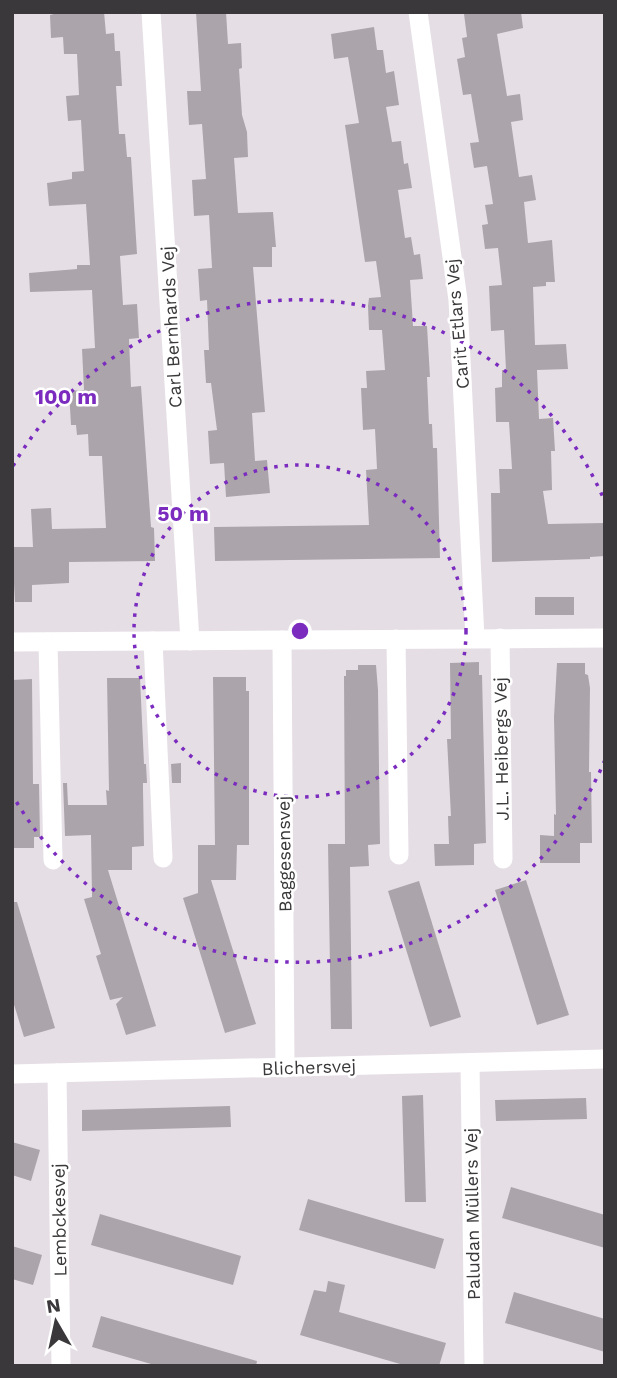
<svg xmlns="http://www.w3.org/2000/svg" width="617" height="1378" viewBox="0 0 617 1378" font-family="'Work Sans',sans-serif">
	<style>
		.building { fill: #aba5ab }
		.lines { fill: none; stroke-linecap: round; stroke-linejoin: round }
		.street { stroke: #fff; stroke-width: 19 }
		.ring { fill: none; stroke: #7b2cbf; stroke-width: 3.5; stroke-dasharray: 3.5 7 }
		.labels { text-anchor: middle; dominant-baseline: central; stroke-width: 5; stroke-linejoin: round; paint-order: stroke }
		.street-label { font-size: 18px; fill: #3a383a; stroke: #fff }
		.centre { fill: #7b2cbf; stroke: #fff; stroke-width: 3.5 }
		.ring-label { font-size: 21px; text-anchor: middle; font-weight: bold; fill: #7b2cbf; stroke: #fff; stroke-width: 5; stroke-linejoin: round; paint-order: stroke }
	</style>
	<rect width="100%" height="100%" fill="#e5dfe5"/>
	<g class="building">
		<polygon points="61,12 104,12 106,34 114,33 115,51 120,51 122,86 116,86 119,134 125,134 127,157 131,157 137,254 120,256 123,305 137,304 139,338 129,339 131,387 141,386 151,527 154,528 155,561 69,562 69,583 32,585 32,602 15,602 12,547 33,547 31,509 51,508 52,529 106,528 102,456 89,456 88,434 77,435 76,425 71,425 69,391 84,390 82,349 95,348 92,290 30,292 29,273 77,269 77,265 90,265 86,204 49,206 47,183 72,179 72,172 84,171 81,120 68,121 66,96 79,95 77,54 64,54 63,37 51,38 50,15"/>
		<polygon points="196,12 226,12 228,44 241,43 242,68 239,69 242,115 247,132 248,157 234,158 238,213 273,212 276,247 272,247 272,267 253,267 265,412 252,413 255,461 267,460 270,493 226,497 224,463 210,464 208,431 217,430 211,383 206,383 204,350 209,350 207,300 200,301 198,269 212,268 209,215 194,216 192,180 206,179 202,124 189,125 187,91 201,91"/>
		<polygon points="476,12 521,12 523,28 497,34 507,96 520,94 523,120 511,122 519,177 532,175 536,200 524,202 528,243 552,240 555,282 546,282 546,286 533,287 535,345 566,344 568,369 537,370 539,419 553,418 555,451 551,451 552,490 543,491 548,524 605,523 605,556 590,557 590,559 492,562 491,493 500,493 499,469 512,469 509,422 496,422 495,388 502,387 502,370 506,370 504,330 491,331 489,286 502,285 498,248 485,249 482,225 488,224 485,205 493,204 487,166 474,168 470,143 479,142 471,94 463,95 457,59 465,57 462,38 467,37 464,14"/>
		<polygon points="374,27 377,50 383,50 386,73 394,71 399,105 386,107 392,142 401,141 404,164 408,163 412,188 398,190 405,238 411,237 414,255 420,254 423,279 410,280 413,326 427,326 430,377 427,377 429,424 432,424 433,448 437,448 440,558 215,561 214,527 369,525 366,470 377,469 375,429 363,430 361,388 367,388 366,371 385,370 382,330 369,330 368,306 369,298 381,297 376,261 365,262 345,125 359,123 348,57 334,59 331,34"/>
		<rect x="535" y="597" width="39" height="18"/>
		<polygon points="479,662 479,675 482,675 486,843 474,844 474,865 435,866 434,844 449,844 448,816 451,816 447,739 451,739 450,663"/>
		<polygon points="557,663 585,663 585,674 588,675 590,688 589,772 591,772 592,843 580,843 580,863 540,863 540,835 554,836 554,814 556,815 554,717"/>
		<polygon points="358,665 376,665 378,690 380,844 368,845 369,866 350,867 352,1029 331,1029 328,844 345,844 344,676 346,676 346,670 358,670"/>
		<polygon points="213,677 246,677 246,691 249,691 249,845 237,845 236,880 211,880 256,1024 225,1033 183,898 198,893 198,845 215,845"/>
		<polygon points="107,678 140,678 144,764 146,764 147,783 143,783 143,789 144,846 132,847 132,870 108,870 156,1026 126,1035 116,1004 123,997 110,1000 96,956 101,954 84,899 92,897 91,835 65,836 63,783 67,783 68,805 107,805 106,790 109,791"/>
		<polygon points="32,679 33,784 39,784 40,837 34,837 34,848 12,848 12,680"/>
		<polygon points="181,763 181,783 172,783 171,764"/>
		<polygon points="526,880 569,1015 537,1025 495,890"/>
		<polygon points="419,881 461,1017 430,1027 388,891"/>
		<polygon points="12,902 17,902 55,1028 24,1037 12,998"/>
		<polygon points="423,1095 426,1202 405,1202 402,1096"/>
		<polygon points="586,1098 587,1119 496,1121 495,1100"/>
		<polygon points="230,1106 231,1127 82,1131 82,1110"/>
		<polygon points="12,1142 40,1150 31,1181 12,1175"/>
		<polygon points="511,1187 605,1215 605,1248 502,1218"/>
		<polygon points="308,1199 444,1239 435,1269 299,1230"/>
		<polygon points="100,1214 241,1256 233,1285 91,1245"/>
		<polygon points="12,1246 42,1255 33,1285 12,1279"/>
		<polygon points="328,1281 345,1285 339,1312 446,1343 439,1366 407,1366 300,1335 314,1290 326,1292"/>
		<polygon points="514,1292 605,1319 605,1352 505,1323"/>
		<polygon points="101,1316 257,1361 256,1366 158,1366 92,1347"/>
	</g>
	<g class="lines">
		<g class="street">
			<polyline points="151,12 190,641"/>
			<polyline points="418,12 458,300 475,638"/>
			<polyline points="500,638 503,859"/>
			<polyline points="396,639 399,855"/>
			<polyline points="282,640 285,1068"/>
			<polyline points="153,641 163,858"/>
			<polyline points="12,642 605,638"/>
			<polyline points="48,642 53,860"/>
			<polyline points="470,1063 474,1366"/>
			<polyline points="57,1073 61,1366"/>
			<polyline points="12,1074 605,1059"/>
		</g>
	</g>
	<g class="ring">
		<circle cx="300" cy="631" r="166"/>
		<path d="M605 760A331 331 0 0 1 13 796M13 466A331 331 0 0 1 605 502"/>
	</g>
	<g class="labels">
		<g class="street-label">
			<text transform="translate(457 324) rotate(-95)">Carit Etlars Vej</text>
			<text transform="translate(171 327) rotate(-93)">Carl Bernhards Vej</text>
			<text transform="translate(501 749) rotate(-91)">J.L. Heibergs Vej</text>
			<text transform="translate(284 854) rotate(-91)">Baggesensvej</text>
			<text transform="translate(309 1067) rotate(-2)">Blichersvej</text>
			<text transform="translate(472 1214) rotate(-91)">Paludan Müllers Vej</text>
			<text transform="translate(59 1220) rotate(-91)">Lembckesvej</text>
		</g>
	</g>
	<circle cx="300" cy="631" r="10" class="centre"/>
	<g class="ring-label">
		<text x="66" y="404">100 m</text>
		<text x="183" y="521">50 m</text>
	</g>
	<rect width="617" height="1378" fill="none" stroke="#3a383a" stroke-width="28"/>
	<g transform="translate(56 1322) rotate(351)" stroke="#ffffff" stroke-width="5" paint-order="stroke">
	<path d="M0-5L12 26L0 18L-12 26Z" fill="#3a383a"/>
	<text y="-10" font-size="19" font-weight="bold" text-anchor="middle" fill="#3a383a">N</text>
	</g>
</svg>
